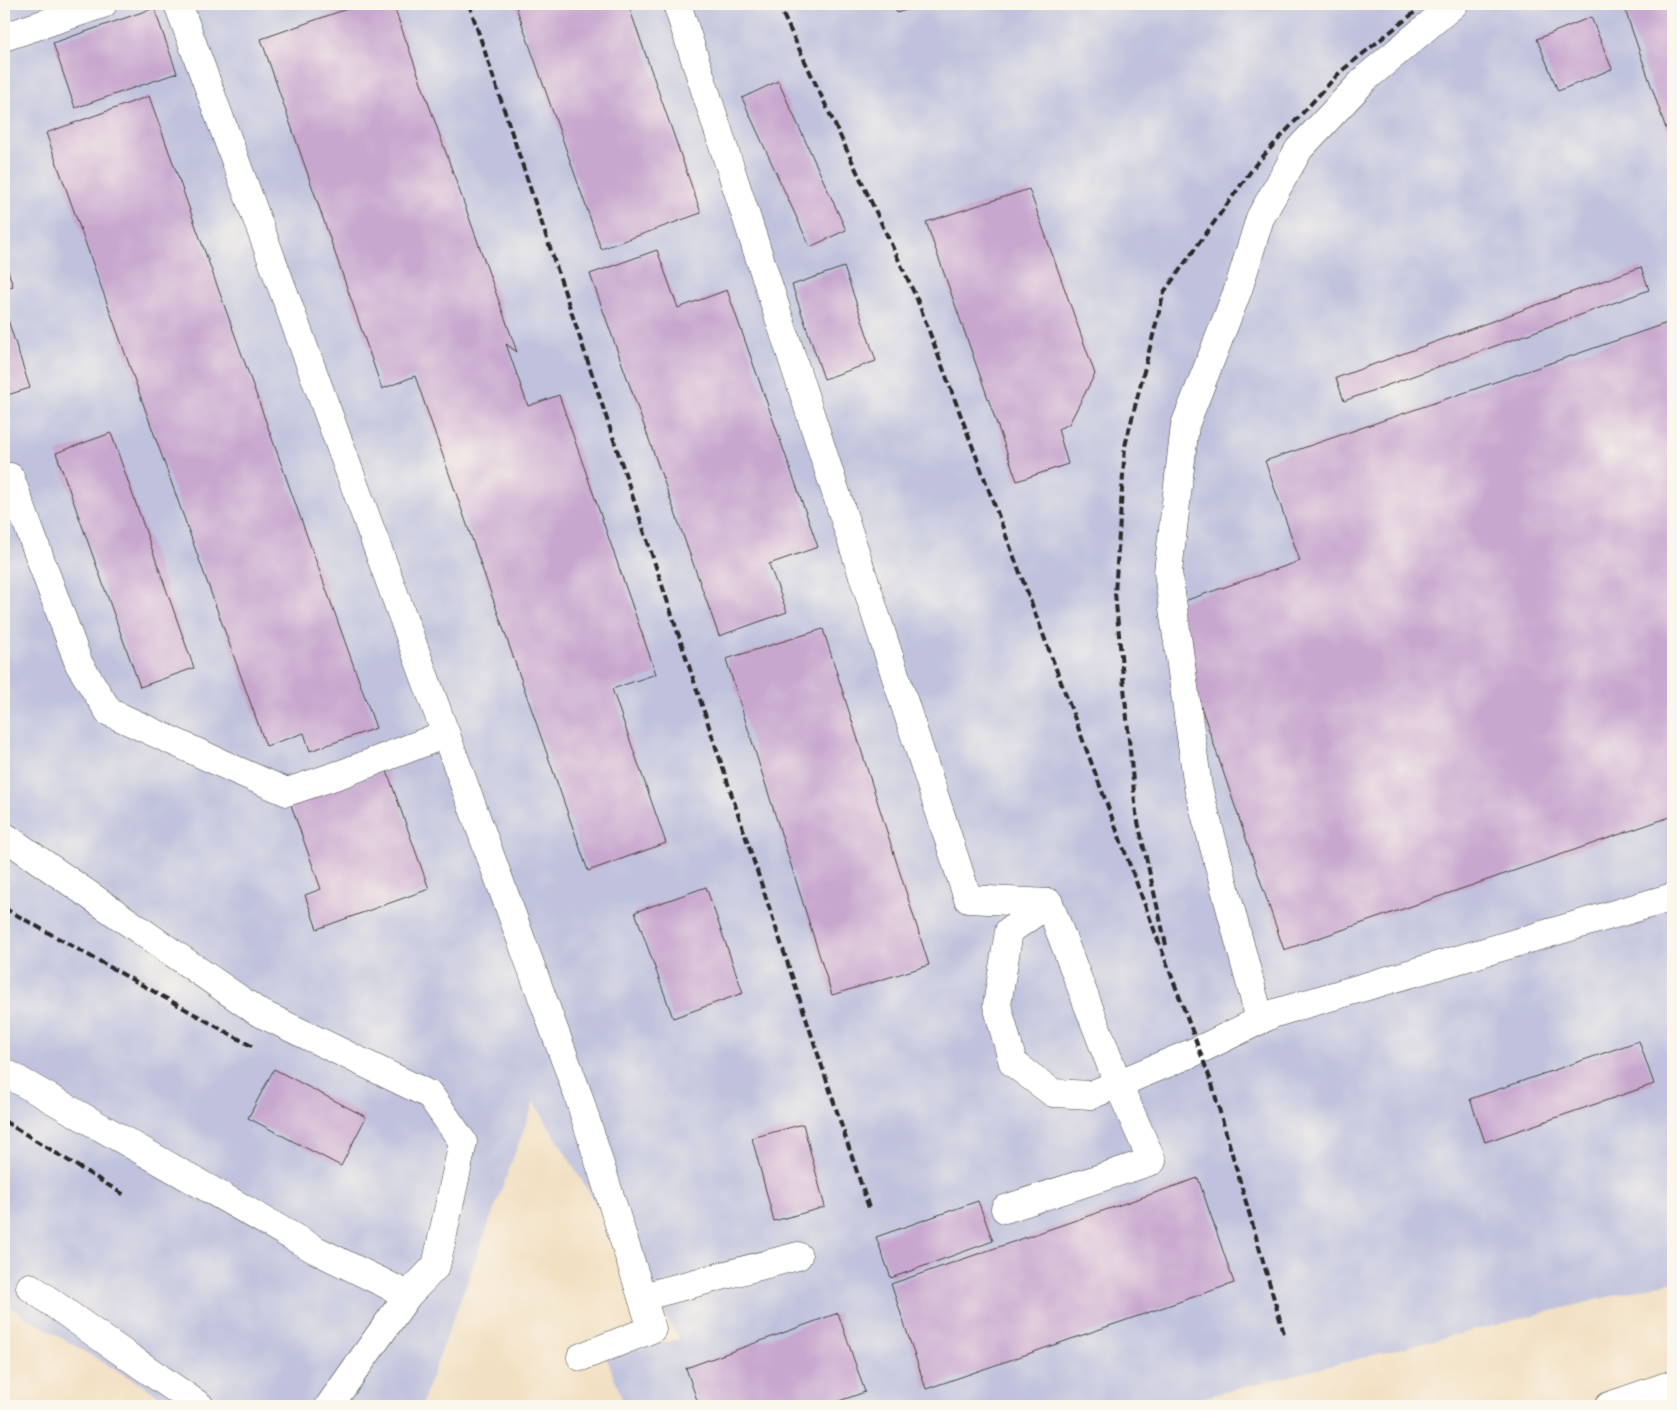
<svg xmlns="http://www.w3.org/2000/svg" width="1677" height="1410" viewBox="0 0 1677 1410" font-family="'EB Garamond',serif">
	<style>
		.industrial { fill: #c0c2dd }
		.building { fill: #c8a7cf }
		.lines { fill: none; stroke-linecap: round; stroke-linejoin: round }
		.minor-casing { stroke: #494642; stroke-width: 29 }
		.minor { stroke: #fff; stroke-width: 28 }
		.rail { stroke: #2b2b2b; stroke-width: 4; stroke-dasharray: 8 4; stroke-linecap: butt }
	</style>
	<rect width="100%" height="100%" fill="#fbf7ec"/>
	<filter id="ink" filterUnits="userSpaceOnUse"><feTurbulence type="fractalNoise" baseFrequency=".02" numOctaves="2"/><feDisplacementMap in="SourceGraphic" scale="10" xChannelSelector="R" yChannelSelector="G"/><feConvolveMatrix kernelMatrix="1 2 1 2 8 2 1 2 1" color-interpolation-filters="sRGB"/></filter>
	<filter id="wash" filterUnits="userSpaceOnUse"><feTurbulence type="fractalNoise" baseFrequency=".0096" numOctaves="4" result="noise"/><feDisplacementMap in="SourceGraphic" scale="20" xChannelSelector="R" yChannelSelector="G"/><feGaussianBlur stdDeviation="1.12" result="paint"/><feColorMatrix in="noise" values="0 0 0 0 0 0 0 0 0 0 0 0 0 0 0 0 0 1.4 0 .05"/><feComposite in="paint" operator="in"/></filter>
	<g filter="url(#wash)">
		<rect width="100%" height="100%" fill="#f2e0c3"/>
		<polygon class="industrial" points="4,4 1673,4 1673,1281 1168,1406 625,1406 606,1357 679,1339 534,1102 421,1406 177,1406 4,1304"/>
		<g id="blocks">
			<g class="building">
				<polygon points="361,4 393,4 517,352 506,344 528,406 559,395 656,674 612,689 666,843 588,871 415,376 382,389 261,39"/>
				<polygon points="515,4 628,4 701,213 601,249"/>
				<polygon points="894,4 923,4 897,13"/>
				<polygon points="1623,4 1673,4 1673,149"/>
				<polygon points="154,8 177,73 75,108 53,43"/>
				<polygon points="1591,17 1612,69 1558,91 1537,39"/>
				<polygon points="778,81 846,230 810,247 742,98"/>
				<polygon points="149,96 376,728 310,751 304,733 266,746 46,133"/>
				<polygon points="1029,189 1095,374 1069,424 1058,429 1068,464 1017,481 926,222"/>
				<polygon points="657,250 678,308 727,290 818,547 769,564 787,612 719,636 590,274"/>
				<polygon points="4,259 13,286 4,289"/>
				<polygon points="844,267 876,361 824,379 792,285"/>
				<polygon points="1641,267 1649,290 1344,401 1336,378"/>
				<polygon points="7,317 30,388 4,396 4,318"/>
				<polygon points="1673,321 1673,816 1284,950 1167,607 1300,561 1265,461"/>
				<polygon points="111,433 194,668 140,687 56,453"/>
				<polygon points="823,629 929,965 832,995 726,659"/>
				<polygon points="387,771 429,889 317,929 305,895 321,889 291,805"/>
				<polygon points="706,887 743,993 673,1018 635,912"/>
				<polygon points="1639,1041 1654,1084 1485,1142 1470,1099"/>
				<polygon points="274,1069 366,1117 341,1166 248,1118"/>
				<polygon points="803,1124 825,1207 774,1221 752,1138"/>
				<polygon points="1198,1178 1234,1283 926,1389 891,1284"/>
				<polygon points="978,1201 993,1241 891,1278 876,1237"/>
				<polygon points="838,1313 865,1392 825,1406 699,1406 686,1368"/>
			</g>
		</g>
	</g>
	<g filter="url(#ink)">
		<use href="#blocks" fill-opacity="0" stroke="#494642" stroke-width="1"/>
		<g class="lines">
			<g class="minor-casing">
				<g id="minor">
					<polyline points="178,4 578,1095 652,1329 581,1357"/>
					<polyline points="677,4 968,899 1049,903 1118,1084 1152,1161 1005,1209"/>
					<polyline points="4,37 103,4"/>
					<polyline points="10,477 79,664 109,712 236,770 287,792 344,773 446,734"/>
					<polyline points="4,836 258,1012 430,1095 463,1142 436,1266 408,1295 316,1250 4,1072"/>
					<polyline points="1049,903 1009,931 997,1005 1013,1063 1053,1093 1091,1095 1199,1050 1275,1013 1673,897"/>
					<polyline points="1260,1020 1198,787 1168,572 1185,425 1238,290 1260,218 1299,149 1366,78 1454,4"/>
					<polyline points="30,1287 103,1339 200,1406"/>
					<polyline points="642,1297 798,1256"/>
					<polyline points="329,1406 408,1295"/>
					<polyline points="1609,1406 1673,1384"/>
				</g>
			</g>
			<use href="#minor" class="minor"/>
			<g class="rail">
				<polyline points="469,4 870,1211"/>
				<polyline points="778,4 917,299 1211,1081 1285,1337"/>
				<polyline points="4,908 255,1048"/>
				<polyline points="1166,945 1136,813 1115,593 1125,446 1164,292 1256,164 1340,72 1425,4"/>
				<polyline points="4,1121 126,1196"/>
				<polyline points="4,1402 11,1406"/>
			</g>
		</g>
	</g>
	<rect width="1677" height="1410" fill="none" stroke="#fbf7ec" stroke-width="20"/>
</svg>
